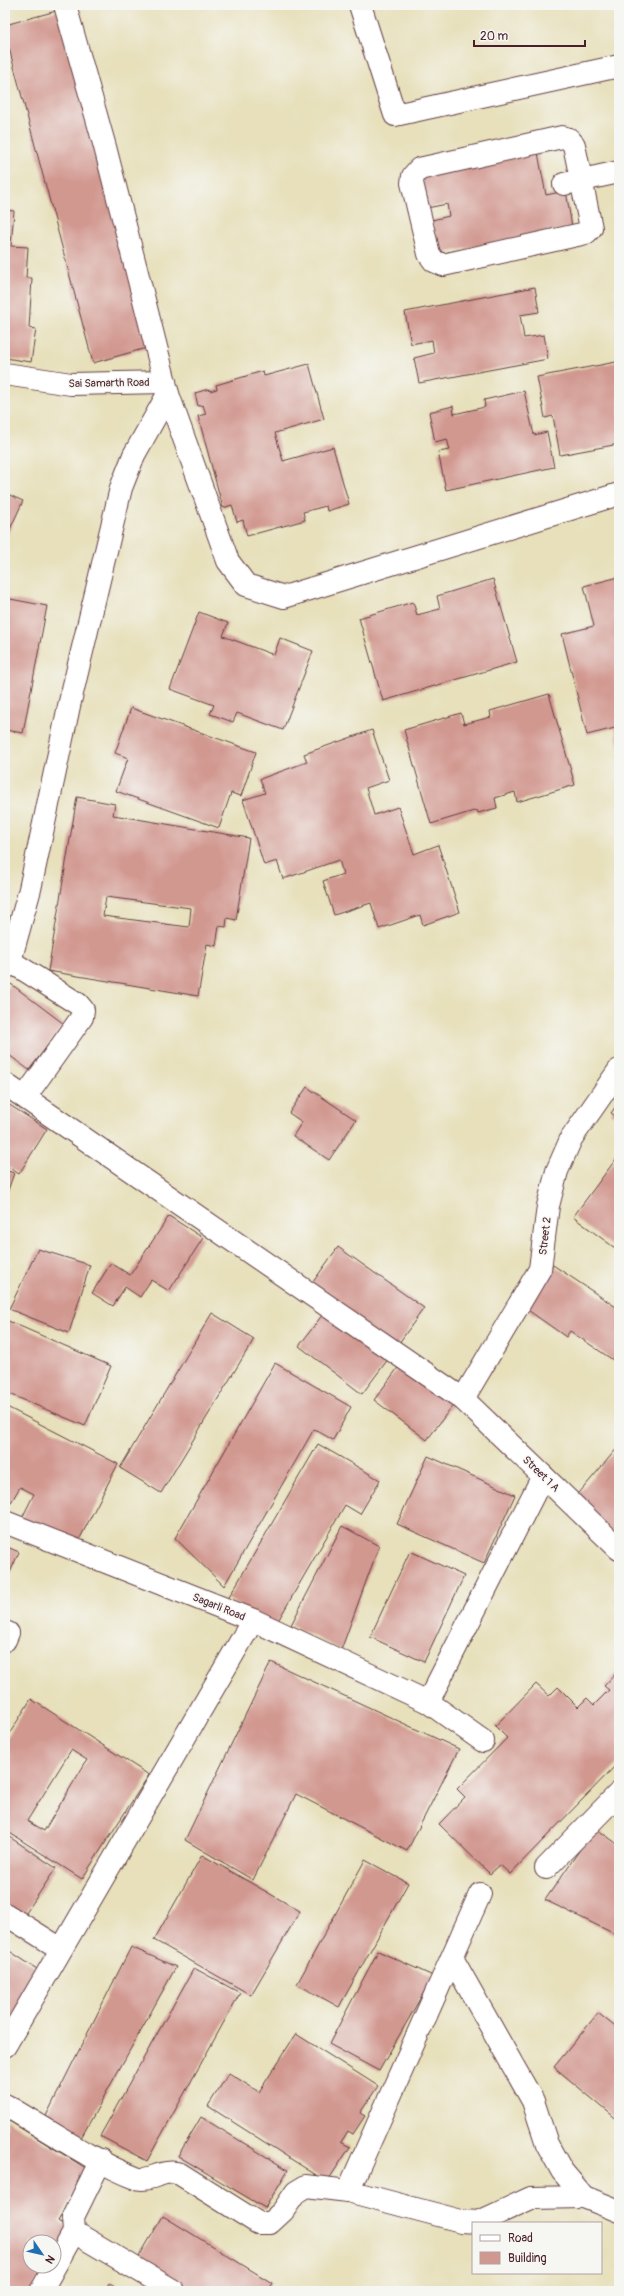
<svg xmlns="http://www.w3.org/2000/svg" width="624" height="2296" viewBox="0 0 624 2296" font-family="Pangolin,sans-serif">
	<style>
		.building { fill: #d19890; fill-rule: evenodd }
		.lines { fill: none; stroke-linecap: round; stroke-linejoin: round }
		.minor-casing { stroke: #623c41; stroke-width: 24 }
		.minor { stroke: #fff; stroke-width: 22 }
		.labels { text-anchor: middle; dominant-baseline: central; stroke-width: 3; stroke-linejoin: round; paint-order: stroke }
		.street-label { font-size: 11px; fill: #4a1f2b; stroke: #f6f6f2 }
	</style>
	<rect width="100%" height="100%" fill="#f6f6f2"/>
	<filter id="ink" filterUnits="userSpaceOnUse"><feTurbulence type="fractalNoise" baseFrequency=".025" numOctaves="2"/><feDisplacementMap in="SourceGraphic" scale="8" xChannelSelector="R" yChannelSelector="G"/><feConvolveMatrix kernelMatrix="1 2 1 2 8 2 1 2 1" color-interpolation-filters="sRGB"/></filter>
	<filter id="wash" filterUnits="userSpaceOnUse"><feTurbulence type="fractalNoise" baseFrequency=".012" numOctaves="4" result="noise"/><feDisplacementMap in="SourceGraphic" scale="16" xChannelSelector="R" yChannelSelector="G"/><feGaussianBlur stdDeviation="0.9" result="paint"/><feColorMatrix in="noise" values="0 0 0 0 0 0 0 0 0 0 0 0 0 0 0 0 0 1.4 0 .05"/><feComposite in="paint" operator="in"/></filter>
	<g filter="url(#wash)">
		<rect width="100%" height="100%" fill="#e7e0bb"/>
		<g id="blocks">
			<g class="building">
				<polygon points="60,10 150,347 93,363 5,33 5,25"/>
				<polygon points="538,153 546,195 566,191 572,227 439,254 432,220 449,216 447,204 427,208 421,176"/>
				<polygon points="5,210 14,211 11,246 28,247 26,278 32,278 29,328 36,329 31,362 5,358"/>
				<polygon points="535,287 539,312 520,315 524,338 544,335 548,359 419,383 414,358 434,353 432,340 411,344 405,312"/>
				<polygon points="616,362 619,375 619,444 560,455 553,416 545,418 537,377"/>
				<polygon points="309,364 324,419 275,433 283,461 333,447 349,504 327,511 326,506 303,512 305,520 247,536 243,520 237,522 232,505 223,508 198,416 206,414 203,405 198,406 195,393 209,389 210,391 217,389 216,385 263,371 264,376"/>
				<polygon points="524,391 534,435 547,432 554,467 446,490 438,452 450,450 447,439 435,442 429,412 453,406 454,414 485,407 484,400"/>
				<polygon points="5,493 23,501 5,540"/>
				<polygon points="619,577 619,745 618,745 615,728 587,735 562,634 594,626 584,586"/>
				<polygon points="493,579 517,662 383,701 359,618 413,602 417,615 440,609 437,596"/>
				<polygon points="5,598 47,606 23,733 5,730"/>
				<polygon points="199,612 228,623 223,636 274,655 280,638 313,651 283,730 237,713 233,722 210,714 214,705 170,689"/>
				<polygon points="549,694 575,785 517,802 515,792 495,798 497,808 478,813 477,810 431,824 404,730 461,713 464,724 491,717 490,711"/>
				<polygon points="131,708 256,752 241,796 231,793 219,828 116,791 128,758 115,753"/>
				<polygon points="372,730 389,780 366,788 374,815 398,807 414,854 438,845 460,912 423,925 420,915 379,929 371,903 334,915 323,881 343,874 339,860 283,879 277,861 264,865 243,800 265,793 260,779 307,762 304,754"/>
				<path d="M77 797 115 804 113 815 249 838 236 920 227 918 226 927 219 926 216 946 207 944 198 996 48 971ZM106 897 191 908 189 927 103 916Z"/>
				<polygon points="11,984 64,1024 29,1070 5,1052 5,992"/>
				<polygon points="307,1087 356,1120 329,1160 293,1136 302,1122 289,1113"/>
				<polygon points="5,1102 47,1129 19,1174 5,1165"/>
				<polygon points="619,1102 619,1119 611,1113"/>
				<polygon points="616,1159 619,1161 619,1251 573,1217"/>
				<polygon points="5,1170 14,1173 5,1199"/>
				<polygon points="169,1216 203,1238 169,1291 151,1280 140,1297 125,1287 113,1306 92,1293 111,1263 130,1275"/>
				<polygon points="338,1247 424,1308 394,1350 308,1289"/>
				<polygon points="38,1249 90,1265 69,1333 9,1309"/>
				<polygon points="553,1265 619,1309 619,1358 616,1362 570,1331 566,1337 525,1308"/>
				<polygon points="326,1310 389,1358 362,1394 299,1346"/>
				<polygon points="212,1313 254,1339 161,1493 120,1468"/>
				<polygon points="6,1320 111,1366 85,1426 5,1392"/>
				<polygon points="403,1361 456,1401 427,1440 374,1400"/>
				<polygon points="275,1363 351,1407 333,1440 314,1429 224,1586 175,1538"/>
				<polygon points="5,1406 118,1464 75,1548 21,1520 34,1494 20,1487 10,1504 5,1501"/>
				<polygon points="318,1444 380,1480 360,1514 345,1505 275,1626 228,1599"/>
				<polygon points="619,1446 619,1538 574,1499"/>
				<polygon points="428,1456 515,1495 484,1563 397,1524"/>
				<polygon points="342,1526 379,1546 341,1650 291,1625"/>
				<polygon points="5,1546 19,1552 5,1584"/>
				<polygon points="410,1551 464,1576 424,1662 370,1637"/>
				<polygon points="271,1662 459,1749 407,1851 296,1794 253,1880 185,1840"/>
				<polygon points="619,1670 619,1762 510,1874 500,1865 490,1874 439,1824 465,1797 457,1789 507,1738 495,1726 536,1684 549,1696 558,1687 578,1707 587,1698 594,1705 609,1690 604,1686"/>
				<path d="M31 1699 149 1775 82 1879 5 1830V1741ZM71 1750 87 1760 44 1831 27 1821Z"/>
				<polygon points="595,1828 619,1845 619,1936 545,1900"/>
				<polygon points="5,1834 56,1868 22,1919 5,1907"/>
				<polygon points="202,1855 300,1911 251,1995 154,1940"/>
				<polygon points="365,1860 408,1883 339,2007 297,1984"/>
				<polygon points="131,1947 176,1967 81,2138 46,2116"/>
				<polygon points="5,1948 43,1973 5,2031"/>
				<polygon points="378,1951 433,1976 379,2071 329,2044"/>
				<polygon points="194,1968 240,1993 147,2161 100,2136"/>
				<polygon points="598,2013 619,2030 619,2121 554,2067"/>
				<polygon points="296,2034 378,2086 360,2113 365,2116 353,2134 348,2131 341,2142 350,2147 327,2182 208,2106 229,2073 259,2092"/>
				<polygon points="201,2117 288,2170 265,2208 178,2156"/>
				<polygon points="6,2119 89,2170 58,2221 69,2228 54,2253 54,2242 30,2242 30,2266 46,2266 31,2291 5,2291"/>
				<polygon points="163,2216 272,2283 267,2291 188,2291 137,2260"/>
				<polygon points="109,2283 120,2291 105,2291"/>
			</g>
		</g>
	</g>
	<g filter="url(#ink)">
		<use href="#blocks" fill-opacity="0" stroke="#623c41" stroke-width="1"/>
		<g class="lines">
			<g class="minor-casing">
				<g id="minor">
					<polyline points="65,5 105,147 168,394 228,561 246,585 284,597 619,494"/>
					<polyline points="360,5 395,115 619,66"/>
					<polygon points="562,137 569,139 574,145 591,228 586,233 443,265 434,261 429,254 412,183 413,176 419,169"/>
					<polyline points="564,184 619,172"/>
					<polyline points="5,374 71,384 165,382"/>
					<polyline points="10,961 78,1004 83,1010 82,1017 25,1097"/>
					<polyline points="5,968 10,961 30,889 69,706 121,488 134,455 168,394"/>
					<polyline points="5,1084 463,1399 619,1549"/>
					<polyline points="463,1399 540,1269 548,1206 557,1171 571,1139 619,1070"/>
					<polyline points="5,1522 253,1620 428,1702 483,1741"/>
					<polyline points="5,1640 8,1633"/>
					<polyline points="428,1702 543,1476"/>
					<polyline points="546,1868 619,1793"/>
					<polyline points="5,1914 61,1949"/>
					<polyline points="452,1958 533,2101 547,2144 562,2171 584,2197 619,2211"/>
					<polyline points="5,2046 253,1620"/>
					<path d="M5 2105C45 2128 94 2162 136 2178 150 2183 162 2168 180 2174L258 2223H270L283 2211 296 2192 306 2186 348 2191 480 1894"/>
					<polyline points="348,2191 461,2221 479,2222 531,2198 584,2197"/>
					<polyline points="74,2232 174,2291"/>
					<polyline points="41,2291 74,2232 73,2217 101,2160"/>
				</g>
			</g>
			<use href="#minor" class="minor"/>
		</g>
	</g>
	<g class="labels">
		<g class="street-label">
			<text transform="translate(109 383) rotate(-1)">Sai Samarth Road</text>
			<text transform="translate(545 1236) rotate(-83)">Street 2</text>
			<text transform="translate(541 1474) rotate(44)">Street 1 A</text>
			<text transform="translate(219 1607) rotate(22)">Sagarli Road</text>
		</g>
	</g>
	<rect width="624" height="2296" fill="none" stroke="#f6f6f2" stroke-width="20"/>
	<rect x="472" y="2222" width="130" height="52" fill="#f6f6f2" stroke="#b1a0a2"/>
	<rect x="480" y="2235" width="20" height="6" fill="#ffffff" stroke="#b1a0a2"/>
	<text x="508" y="2242" font-size="12" fill="#4a1f2b">Road</text>
	<rect x="480" y="2252" width="20" height="12" fill="#d19890" stroke="#b1a0a2"/>
	<text x="508" y="2262" font-size="12" fill="#4a1f2b">Building</text>
	<g transform="translate(42 2254) rotate(124)"><circle r="19" fill="#f6f6f2" stroke="#b1a0a2"/>
	<path d="M0-3L7 15L0 10L-7 15Z" fill="#1f6fb2"/>
	<text y="-6" font-size="11" font-weight="bold" text-anchor="middle" fill="#4a1f2b">N</text>
	</g>
	<path d="M474 40v6h111v-6" fill="none" stroke="#4a1f2b" stroke-width="2"/>
	<text x="480" y="40" font-size="12" fill="#4a1f2b" stroke="#f6f6f2" stroke-width="3" paint-order="stroke">20 m</text>
</svg>
